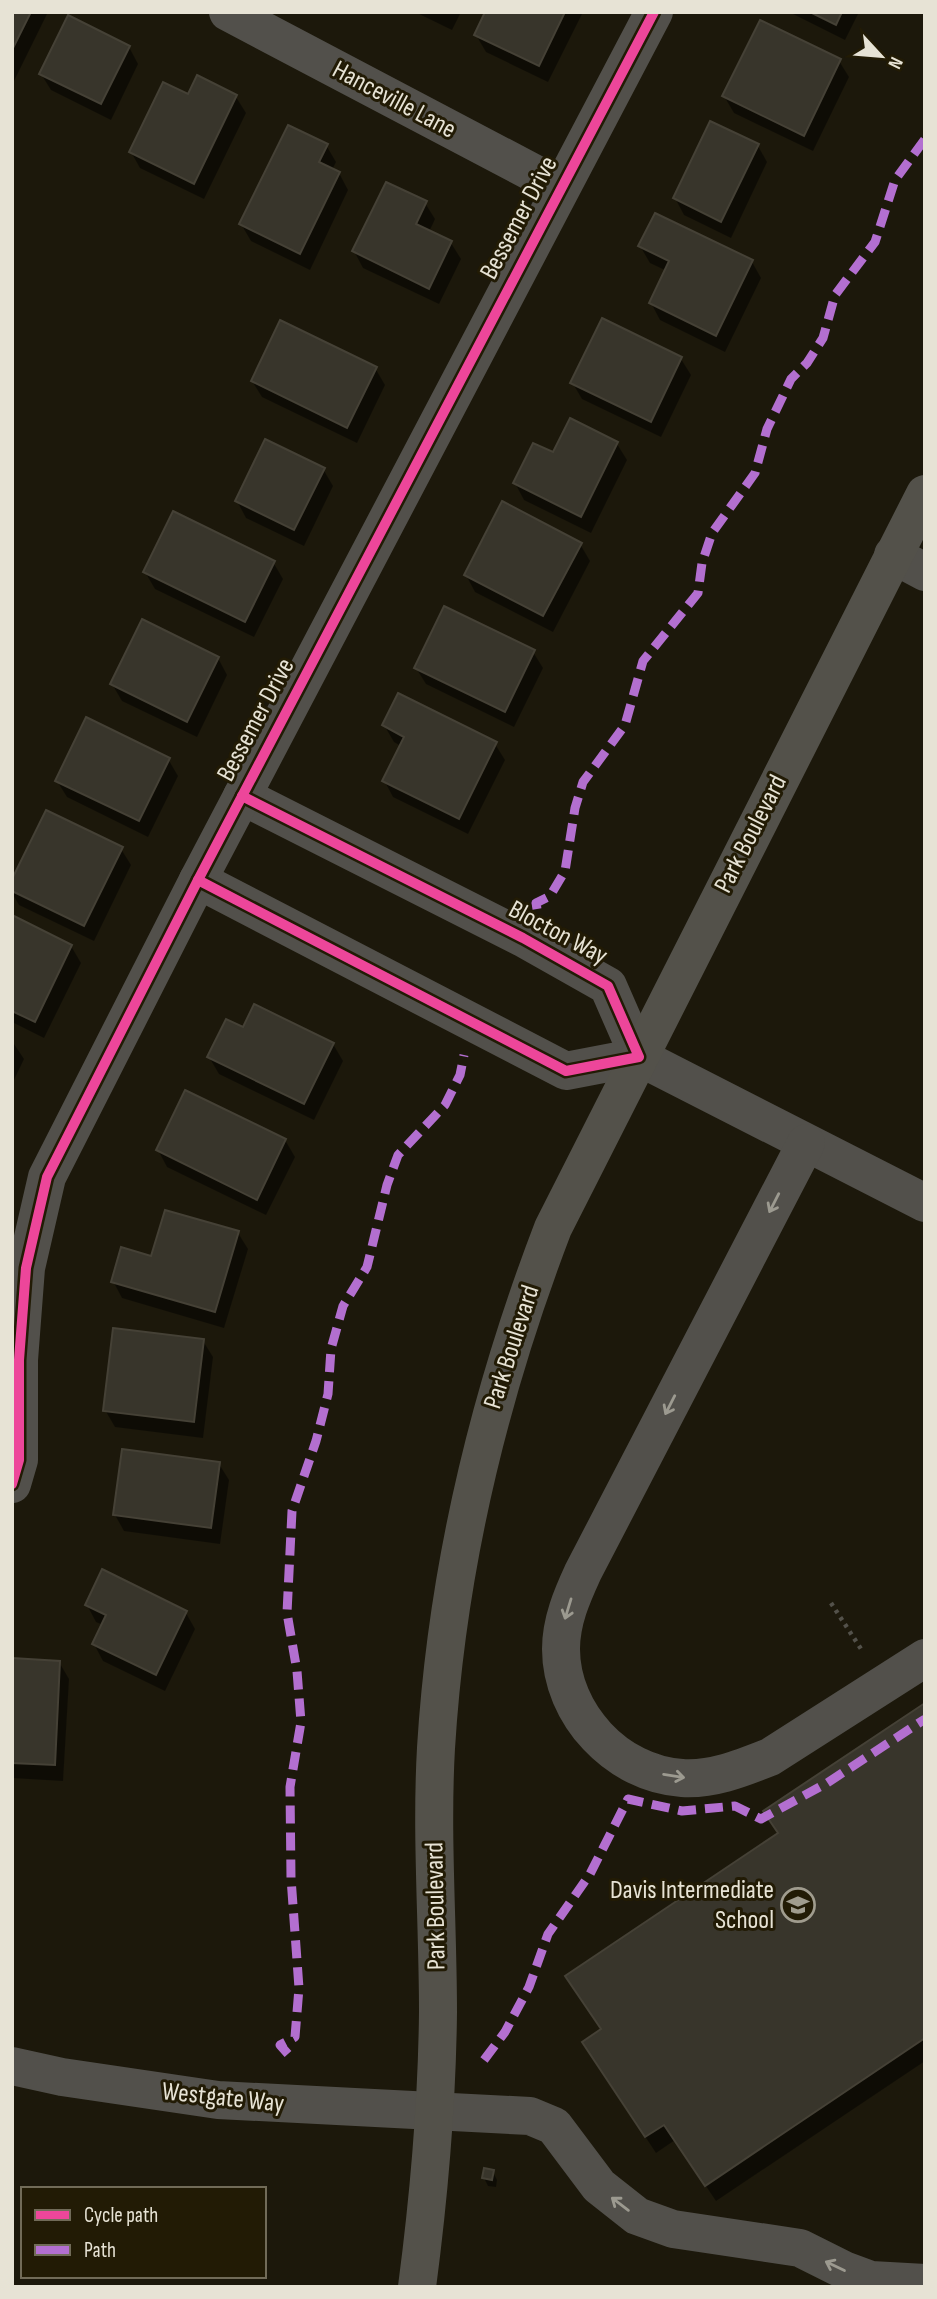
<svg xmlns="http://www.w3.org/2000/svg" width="937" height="2299" viewBox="0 0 937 2299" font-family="'Sofia Sans Condensed',sans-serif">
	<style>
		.shadow { fill: #0007 }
		.building { fill: #38352b; stroke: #454136; stroke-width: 2 }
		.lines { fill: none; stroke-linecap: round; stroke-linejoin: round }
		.path { stroke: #53514a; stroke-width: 4.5; stroke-dasharray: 3.5 5; stroke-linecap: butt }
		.minor { stroke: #52504b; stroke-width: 38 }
		.major { stroke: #53514a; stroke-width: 38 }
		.quiet { stroke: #b36fd0; stroke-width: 9; stroke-dasharray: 18 9; stroke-linecap: butt }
		.cycleway-casing { stroke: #221b05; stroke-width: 15 }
		.cycleway { stroke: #ed469a; stroke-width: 10 }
		.oneway { stroke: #9c9a90 }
		.labels { text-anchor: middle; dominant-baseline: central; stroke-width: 6; stroke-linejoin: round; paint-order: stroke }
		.street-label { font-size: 26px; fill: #e7e3d5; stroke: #221b05 }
		.poi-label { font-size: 26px; fill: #e7e3d5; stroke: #221b05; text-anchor: end }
	</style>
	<rect width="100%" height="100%" fill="#1c180b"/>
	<g class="shadow">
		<polygon points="12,12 48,12 12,85"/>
		<polygon points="415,12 461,12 452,30"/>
		<polygon points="487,12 583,12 548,82 486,52 476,35"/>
		<polygon points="789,12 859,12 845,40"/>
		<polygon points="129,47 138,64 111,120 51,90 41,74"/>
		<polygon points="839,61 849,77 813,151 734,113 724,96"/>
		<polygon points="197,78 236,97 246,113 204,199 140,168 131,152 188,96"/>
		<polygon points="326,145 336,162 332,170 339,173 348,190 310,270 251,241 241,224"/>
		<polygon points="758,146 767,162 731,238 684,215 675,198"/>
		<polygon points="425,203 435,219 429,232 451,243 461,259 439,304 363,268 354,251"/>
		<polygon points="640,246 752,262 761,278 725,352 660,320 651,303 667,271 650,263"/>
		<polygon points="681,359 691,375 661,437 582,399 572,382"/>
		<polygon points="375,368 385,385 357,443 262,397 252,381"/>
		<polygon points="617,444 627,460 591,533 524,500 515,483 554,455"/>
		<polygon points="323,469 333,486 304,546 246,518 237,501"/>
		<polygon points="580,544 590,561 553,632 475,592 466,575"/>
		<polygon points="273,562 283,579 254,637 155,589 145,572"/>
		<polygon points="533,652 543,668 514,727 426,684 416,668"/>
		<polygon points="218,658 227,675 197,737 122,701 112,684"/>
		<polygon points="384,725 495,744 505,760 468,834 393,797 384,780 401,746 394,742"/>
		<polygon points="168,759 178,776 148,837 67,797 57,781"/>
		<polygon points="121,849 131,865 94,941 19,905 12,893 12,883"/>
		<polygon points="12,917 71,946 81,963 44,1038 12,1022"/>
		<polygon points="243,1029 333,1044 343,1061 314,1120 219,1074 209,1057"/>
		<polygon points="12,1041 24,1059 12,1084"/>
		<polygon points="285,1140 295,1157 266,1215 167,1167 158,1150"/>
		<polygon points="238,1233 248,1249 224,1328 122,1298 113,1281 152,1258"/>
		<polygon points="203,1341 213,1357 203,1438 115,1427 105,1410"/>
		<polygon points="219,1464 229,1480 220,1544 124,1531 115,1515"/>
		<polygon points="87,1605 186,1613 195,1629 165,1691 103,1661 94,1644 103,1625 96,1622"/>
		<polygon points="12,1660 59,1662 69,1679 63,1781 12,1778"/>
		<polygon points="925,1705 925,2061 716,2201 675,2140 656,2153 594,2059 602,2031 780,1834"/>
		<polygon points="493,2172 497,2180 496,2187 488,2186 484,2178"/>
	</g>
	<g class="building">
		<polygon points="12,12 31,12 12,50"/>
		<polygon points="485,12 565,12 539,66 474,35"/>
		<polygon points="810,12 842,12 836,25"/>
		<polygon points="68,15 130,46 101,104 39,74"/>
		<polygon points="760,20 841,59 804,136 722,96"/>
		<polygon points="197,75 237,95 194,184 129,152 163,82 188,94"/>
		<polygon points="710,121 759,144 721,222 673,198"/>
		<polygon points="288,125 328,144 319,162 340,172 300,254 239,224"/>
		<polygon points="386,182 427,201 416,224 452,241 429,289 352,251"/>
		<polygon points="655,213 753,260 716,336 649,303 669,261 638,246"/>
		<polygon points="602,318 682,357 651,422 570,383"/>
		<polygon points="280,320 377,367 347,428 251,381"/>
		<polygon points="570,418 618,442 581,517 513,483 533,443 553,452"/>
		<polygon points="265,439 325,468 294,530 235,501"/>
		<polygon points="502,501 582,543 543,616 464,575"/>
		<polygon points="173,511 275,561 245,622 143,572"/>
		<polygon points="444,606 535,650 505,712 414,668"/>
		<polygon points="142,619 219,657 187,722 110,684"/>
		<polygon points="398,693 497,742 459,819 382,781 404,737 382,725"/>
		<polygon points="86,717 170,758 139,821 55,781"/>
		<polygon points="46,810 123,847 84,926 12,891 12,879"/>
		<polygon points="12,915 72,945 35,1022 12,1011"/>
		<polygon points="254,1004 334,1043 304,1104 207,1057 226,1019 243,1027"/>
		<polygon points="185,1090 286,1139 257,1200 156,1150"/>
		<polygon points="165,1210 239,1231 215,1312 111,1282 121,1247 151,1256"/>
		<polygon points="113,1328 204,1339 194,1422 103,1411"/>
		<polygon points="122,1449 220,1462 211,1528 113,1515"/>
		<polygon points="102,1569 187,1611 156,1675 92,1644 106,1615 85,1605"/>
		<polygon points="12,1658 60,1661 55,1765 12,1763"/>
		<polygon points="925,1703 925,2038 705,2186 664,2125 645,2137 582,2042 601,2029 565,1976 778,1833 763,1811"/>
		<polygon points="484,2168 494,2170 492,2180 482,2178"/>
	</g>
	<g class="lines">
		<polyline class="path" points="831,1603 863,1652"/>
		<g class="minor">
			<polyline points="228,12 560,187"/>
			<polyline points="893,555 925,572"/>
			<polyline points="242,796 523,938 608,986 639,1057"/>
			<polyline points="198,880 566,1071 639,1057"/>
			<polyline points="639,1057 925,1203"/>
			<path d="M806 1143 583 1572C572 1596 561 1621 561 1649 561 1714 617 1774 682 1778 713 1780 742 1768 770 1757L925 1658"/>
			<polyline points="12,1484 19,1460 19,1360 26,1268 47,1177 198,880 654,12"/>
			<polyline points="12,2066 62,2077 218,2100 530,2116 554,2126 599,2186 637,2216 673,2229 800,2248 844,2270 871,2280 925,2283"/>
		</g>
		<path class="major" d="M417 2287C429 2196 437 2104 438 2012 438 1924 431 1836 436 1748 447 1568 489 1395 553 1228L925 494"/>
		<g class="quiet">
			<polyline points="537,909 536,903 550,896 565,871 575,808 583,782 625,725 643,661 698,593 702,563 712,533 755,473 767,429 791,379 807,363 823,338 835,295 875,242 895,180 925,139"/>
			<polyline points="288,2054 280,2045 295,2037 299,1988 291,1878 290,1787 301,1722 297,1671 287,1613 292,1511 316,1441 328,1394 331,1349 343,1306 367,1267 387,1185 398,1155 445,1105 460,1075 464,1055"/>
			<polyline points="484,2060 505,2032 529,1987 548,1934 590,1874 628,1799 682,1811 735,1806 761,1819 827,1783 925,1719"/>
		</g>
		<g class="cycleway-casing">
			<g id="cycleway">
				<polyline points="198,880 566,1071 639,1057 608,986 523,938 242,796"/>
				<polyline points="12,1484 19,1460 19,1360 26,1268 47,1177 198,880 654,12"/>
			</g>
		</g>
		<use href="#cycleway" class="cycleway"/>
	</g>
	<defs><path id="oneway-shaft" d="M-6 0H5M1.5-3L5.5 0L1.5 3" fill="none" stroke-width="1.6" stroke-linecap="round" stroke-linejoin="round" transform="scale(1.75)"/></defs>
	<g class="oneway">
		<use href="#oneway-shaft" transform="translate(774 1203) rotate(117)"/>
		<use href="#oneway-shaft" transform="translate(670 1405) rotate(117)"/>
		<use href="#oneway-shaft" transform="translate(568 1609) rotate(107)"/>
		<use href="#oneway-shaft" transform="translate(674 1776) rotate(9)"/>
		<use href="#oneway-shaft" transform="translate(620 2204) rotate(-143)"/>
		<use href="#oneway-shaft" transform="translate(835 2266) rotate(-154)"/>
	</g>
	<defs>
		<g id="school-ring" transform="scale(1.75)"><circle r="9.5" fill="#221b05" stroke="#a09c8e" stroke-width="1.5"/><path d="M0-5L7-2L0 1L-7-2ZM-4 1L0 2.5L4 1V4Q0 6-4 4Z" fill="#a09c8e"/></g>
	</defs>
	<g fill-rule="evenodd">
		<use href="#school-ring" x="798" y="1905"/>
	</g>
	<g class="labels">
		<g class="street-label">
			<text transform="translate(394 100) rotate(28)">Hanceville Lane</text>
			<text transform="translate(519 218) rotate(-62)">Bessemer Drive</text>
			<text transform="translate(256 720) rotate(-62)">Bessemer Drive</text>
			<text transform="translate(751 834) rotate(-63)">Park Boulevard</text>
			<text transform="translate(558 933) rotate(28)">Blocton Way</text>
			<text transform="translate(512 1347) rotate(-72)">Park Boulevard</text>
			<text transform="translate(436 1906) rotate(-91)">Park Boulevard</text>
			<text transform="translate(223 2098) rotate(6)">Westgate Way</text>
		</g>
		<g class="poi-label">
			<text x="774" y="1890">Davis Intermediate<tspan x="774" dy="30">School</tspan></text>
		</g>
	</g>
	<rect width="937" height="2299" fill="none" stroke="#e7e3d5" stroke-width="28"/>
	<rect x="21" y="2187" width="245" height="91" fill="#221b05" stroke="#716b58" stroke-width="2"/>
	<rect x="35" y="2210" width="35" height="10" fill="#ed469a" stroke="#716b58" stroke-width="2"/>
	<text x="84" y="2222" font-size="21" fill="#e7e3d5">Cycle path</text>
	<rect x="35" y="2245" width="35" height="10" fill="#b36fd0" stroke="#716b58" stroke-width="2"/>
	<text x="84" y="2257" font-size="21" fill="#e7e3d5">Path</text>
	<g transform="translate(881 56) rotate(116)" stroke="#221b05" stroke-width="5" paint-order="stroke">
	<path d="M0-5L12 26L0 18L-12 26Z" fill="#e7e3d5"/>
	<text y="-10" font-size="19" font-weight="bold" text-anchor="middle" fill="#e7e3d5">N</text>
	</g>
</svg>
